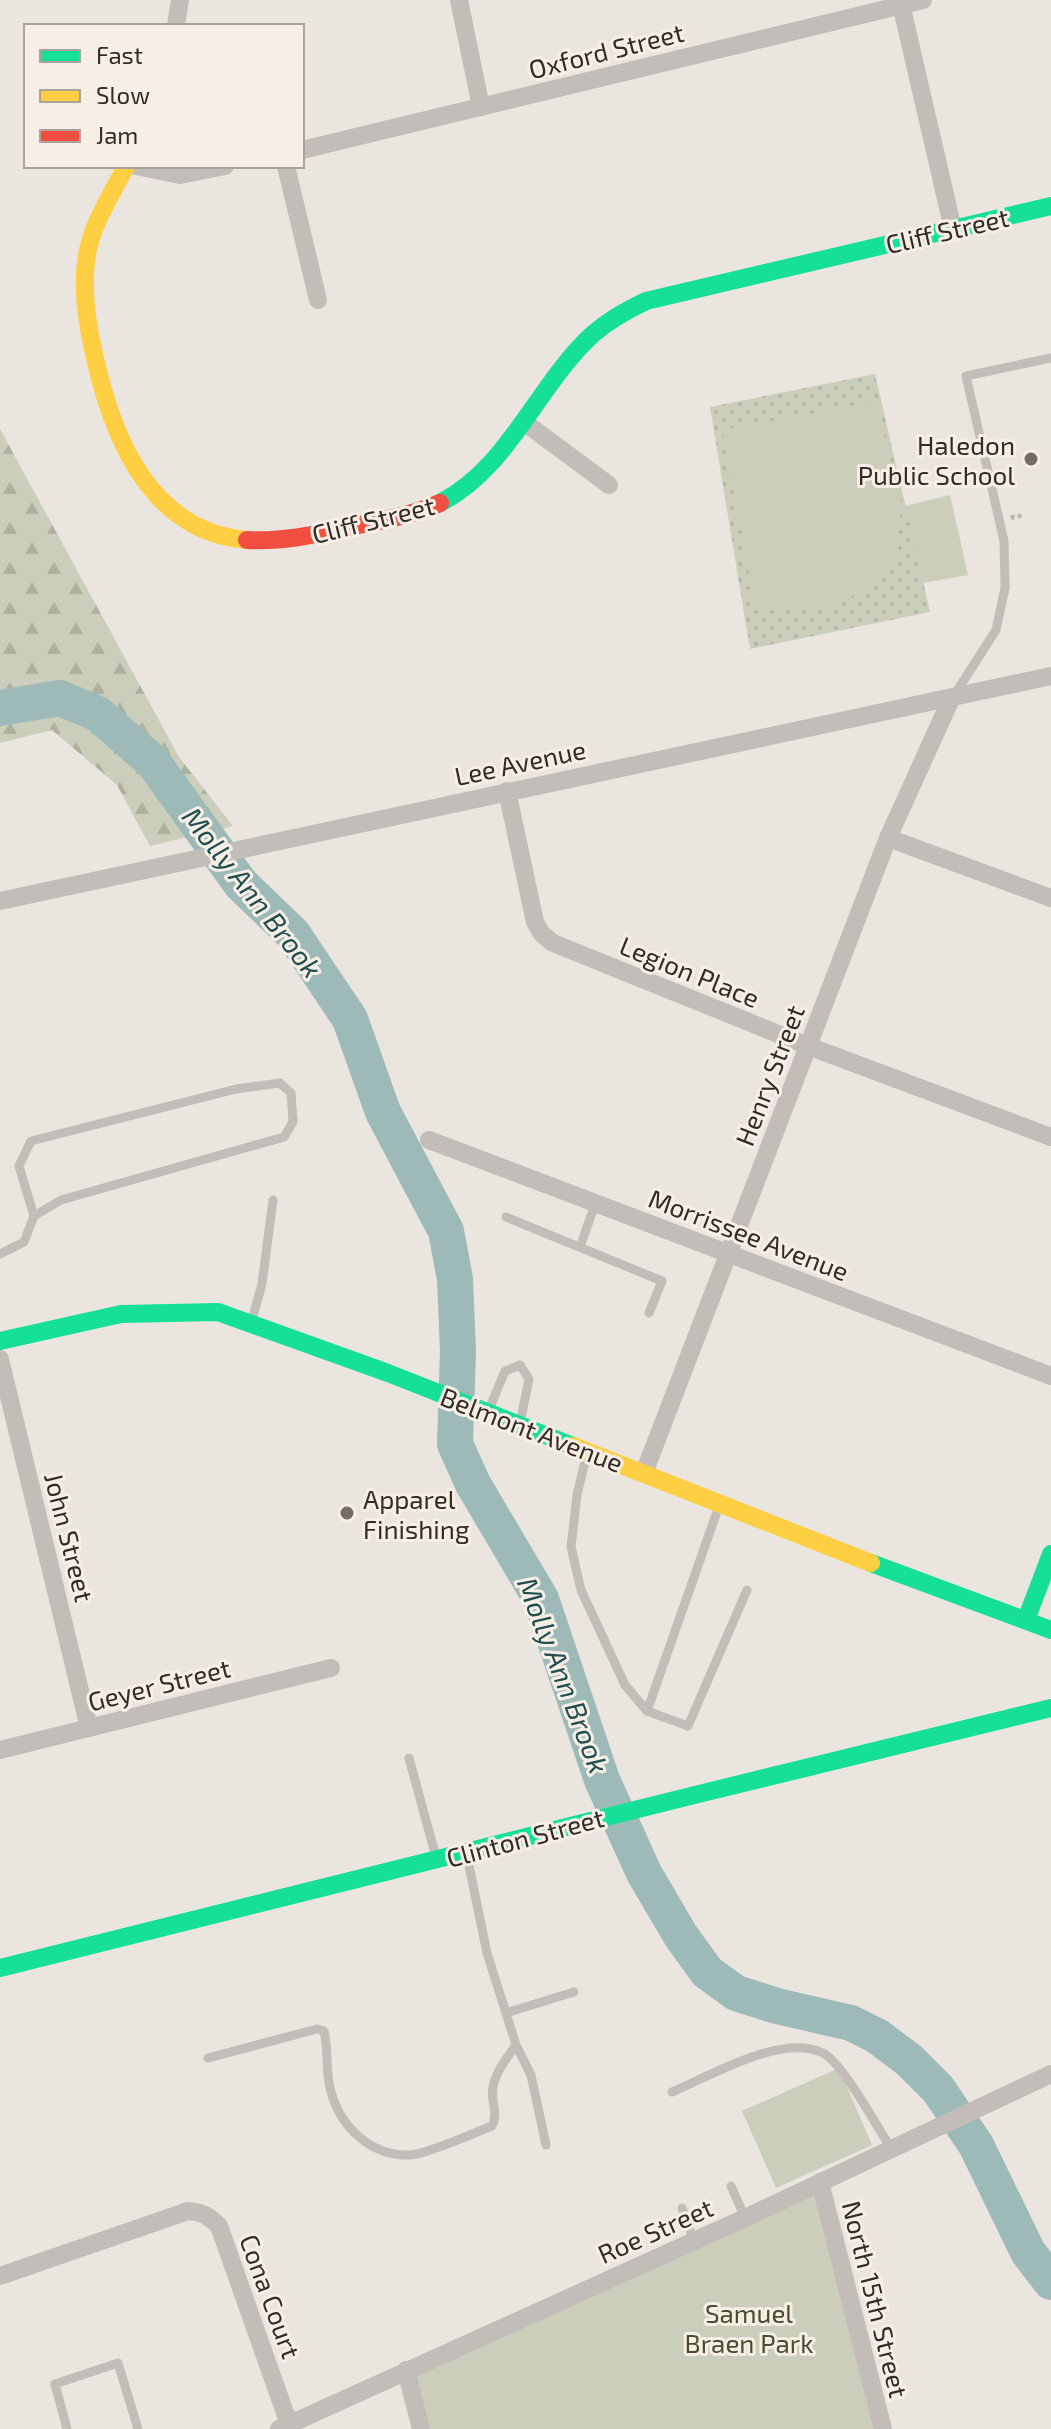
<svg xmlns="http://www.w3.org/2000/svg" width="1051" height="2429" viewBox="0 0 1051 2429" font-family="'Exo 2',sans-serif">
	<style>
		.grass { fill: url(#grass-dots) }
		.forest { fill: url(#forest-firs) }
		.park { fill: #cbceba }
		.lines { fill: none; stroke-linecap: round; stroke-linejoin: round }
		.river { stroke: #9dbab9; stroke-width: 36 }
		.path { stroke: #bcb6b1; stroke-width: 4; stroke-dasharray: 4 4; stroke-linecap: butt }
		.lane { stroke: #c3bdb9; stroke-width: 9 }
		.street { stroke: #c3bdb9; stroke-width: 18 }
		.fast { stroke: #16e098; stroke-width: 18 }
		.slow { stroke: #ffcf43; stroke-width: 18 }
		.jam { stroke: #f24e42; stroke-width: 18 }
		.poi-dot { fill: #736c67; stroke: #f7efe6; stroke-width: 3 }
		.labels { text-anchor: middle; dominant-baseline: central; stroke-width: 6; stroke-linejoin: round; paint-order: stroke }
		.street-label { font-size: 26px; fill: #332b27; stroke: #f7efe6 }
		.poi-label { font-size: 26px; fill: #332b27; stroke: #f7efe6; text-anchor: end }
		.park-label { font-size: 26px; fill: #434f2d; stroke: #f7efe6 }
		.water-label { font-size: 28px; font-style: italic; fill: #214e50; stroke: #f7efe6 }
	</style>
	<defs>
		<pattern id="grass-dots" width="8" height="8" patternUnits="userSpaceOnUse" patternTransform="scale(2)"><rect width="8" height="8" fill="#cbceba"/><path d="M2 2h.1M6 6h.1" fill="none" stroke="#afb1a0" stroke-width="1.8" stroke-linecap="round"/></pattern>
		<pattern id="forest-firs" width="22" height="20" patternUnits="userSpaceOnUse" patternTransform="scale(2)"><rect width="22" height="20" fill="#cbceba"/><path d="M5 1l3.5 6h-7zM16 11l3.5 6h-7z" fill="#afb1a0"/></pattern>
	</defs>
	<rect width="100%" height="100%" fill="#eae5df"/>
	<polygon class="grass" points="875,374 930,612 750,649 710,407"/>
	<polygon class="forest" points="0,429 179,757 233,826 150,846 117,785 52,730 0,743"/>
	<g class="park">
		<polygon points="876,401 901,501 898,559 875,583 832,608 756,611 722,430"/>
		<polygon points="950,495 968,575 923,583 905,506"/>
		<polygon points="839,2068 872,2145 776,2188 742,2111"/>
		<polygon points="820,2184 883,2429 416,2429 401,2373"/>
	</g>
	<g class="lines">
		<polyline class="river" points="0,708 60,698 98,714 153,762 241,884 293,934 350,1019 383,1112 446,1231 455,1279 458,1351 455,1444 473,1484 541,1599 602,1780 644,1873 681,1936 707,1972 736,1993 777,2006 851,2023 877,2036 909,2060 938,2089 976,2145 1028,2252 1051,2282"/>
		<polyline class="path" points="1012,515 1013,518 1023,515"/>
		<g class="lane">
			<polyline points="953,697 996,630 1005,588 1004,541 966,376 1051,358"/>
			<polyline points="506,1217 662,1281 649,1313"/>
			<polyline points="580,1247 595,1204"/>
			<polyline points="0,1254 24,1242 34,1216 61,1200 284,1137 293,1122 291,1093 280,1083 236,1089 31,1141 19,1166 34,1216"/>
			<polyline points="252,1320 262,1284 273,1200"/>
			<polyline points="488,1412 505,1371 520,1365 529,1379 520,1423"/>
			<polyline points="587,1453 577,1495 571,1547 581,1590 625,1685 647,1711"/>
			<polyline points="719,1506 647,1711 688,1726 747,1590"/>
			<polyline points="409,1758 436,1857"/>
			<polyline points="467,1856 487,1953 506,2013 574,1992"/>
			<polyline points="516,2045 531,2075 546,2145"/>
			<path d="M208 2058 317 2029 324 2031C329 2051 325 2073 331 2092 341 2128 372 2157 411 2155 427 2154 474 2133 492 2126 499 2114 490 2100 493 2087 496 2071 507 2058 516 2045L506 2013"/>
			<path d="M672 2092C710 2076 782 2033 823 2053 842 2062 877 2127 891 2148"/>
			<polyline points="731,2186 745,2218"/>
			<polyline points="682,2208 694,2241"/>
			<polyline points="67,2429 55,2384 118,2363 138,2429"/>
		</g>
		<g class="street">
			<polyline points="459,0 481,107"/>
			<polyline points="900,0 953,229"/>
			<polyline points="176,26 180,0"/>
			<polyline points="302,150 923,0"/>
			<polyline points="136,166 180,175 225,166"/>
			<polyline points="286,166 318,300"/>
			<polyline points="524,422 609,485"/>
			<polyline points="507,791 535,922 542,934 553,943 808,1046 1051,1137"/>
			<polyline points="888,838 1051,898"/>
			<polyline points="0,901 1051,676"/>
			<polyline points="429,1140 1051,1376"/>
			<polyline points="0,1359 89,1728"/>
			<polyline points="644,1473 888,838 951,699"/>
			<polyline points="0,1750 331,1668"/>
			<polyline points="820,2182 883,2429"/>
			<path d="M0 2276 188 2211C202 2212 209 2216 219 2226L289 2424"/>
			<polyline points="406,2370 421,2429"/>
			<polyline points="279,2429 745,2218 1051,2074"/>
		</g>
		<g class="fast">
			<path d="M440 503C510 467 537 385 593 334 609 320 627 310 646 301L1051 206"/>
			<polyline points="0,1341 121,1314 218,1312 388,1373 573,1446"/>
			<polyline points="871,1563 1051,1630"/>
			<polyline points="1026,1620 1051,1554"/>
			<path d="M0 1968C350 1882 700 1792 1051 1708"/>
		</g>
		<g class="slow">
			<path d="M126 166C112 194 92 224 87 255 81 289 87 325 95 358 113 439 151 532 247 540"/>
			<polyline points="573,1446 871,1563"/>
		</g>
		<path class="jam" d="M247 540C284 542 318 534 354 526 384 520 413 515 440 503"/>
	</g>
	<g class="poi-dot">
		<circle cx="1031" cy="459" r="8"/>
		<circle cx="347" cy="1513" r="8"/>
	</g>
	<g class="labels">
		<g class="street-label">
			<text transform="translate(606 50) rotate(-14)">Oxford Street</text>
			<text transform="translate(947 230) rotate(-13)">Cliff Street</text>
			<text transform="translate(373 519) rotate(-14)">Cliff Street</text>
			<text transform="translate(520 762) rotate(-12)">Lee Avenue</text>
			<text transform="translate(690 971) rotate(22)">Legion Place</text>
			<text transform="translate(769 1075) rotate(-69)">Henry Street</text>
			<text transform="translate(749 1234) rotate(21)">Morrissee Avenue</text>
			<text transform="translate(532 1429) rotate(21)">Belmont Avenue</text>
			<text transform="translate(70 1537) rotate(76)">John Street</text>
			<text transform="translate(159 1684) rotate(-14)">Geyer Street</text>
			<text transform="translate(525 1837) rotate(-15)">Clinton Street</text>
			<text transform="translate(655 2230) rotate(-24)">Roe Street</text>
			<text transform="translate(271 2296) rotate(70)">Cona Court</text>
			<text transform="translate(876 2299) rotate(76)">North 15th Street</text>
		</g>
		<g class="poi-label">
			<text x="1015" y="444">Haledon<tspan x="1015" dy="30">Public School</tspan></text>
			<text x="363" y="1498" text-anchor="start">Apparel<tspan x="363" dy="30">Finishing</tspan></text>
		</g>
		<g class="park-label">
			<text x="749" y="2312">Samuel<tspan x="749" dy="30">Braen Park</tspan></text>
		</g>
		<g class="water-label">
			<text transform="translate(253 892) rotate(52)">Molly Ann Brook</text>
			<text transform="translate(564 1675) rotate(69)">Molly Ann Brook</text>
		</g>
	</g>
	<rect x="24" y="24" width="280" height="144" fill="#f7efe6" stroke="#a9a19a" stroke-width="2"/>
	<rect x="40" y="50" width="40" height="12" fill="#16e098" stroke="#a9a19a" stroke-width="2"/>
	<text x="96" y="64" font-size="24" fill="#332b27">Fast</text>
	<rect x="40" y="90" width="40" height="12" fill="#ffcf43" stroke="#a9a19a" stroke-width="2"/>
	<text x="96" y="104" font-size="24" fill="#332b27">Slow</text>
	<rect x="40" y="130" width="40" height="12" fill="#f24e42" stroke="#a9a19a" stroke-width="2"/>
	<text x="96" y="144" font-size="24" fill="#332b27">Jam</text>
</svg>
